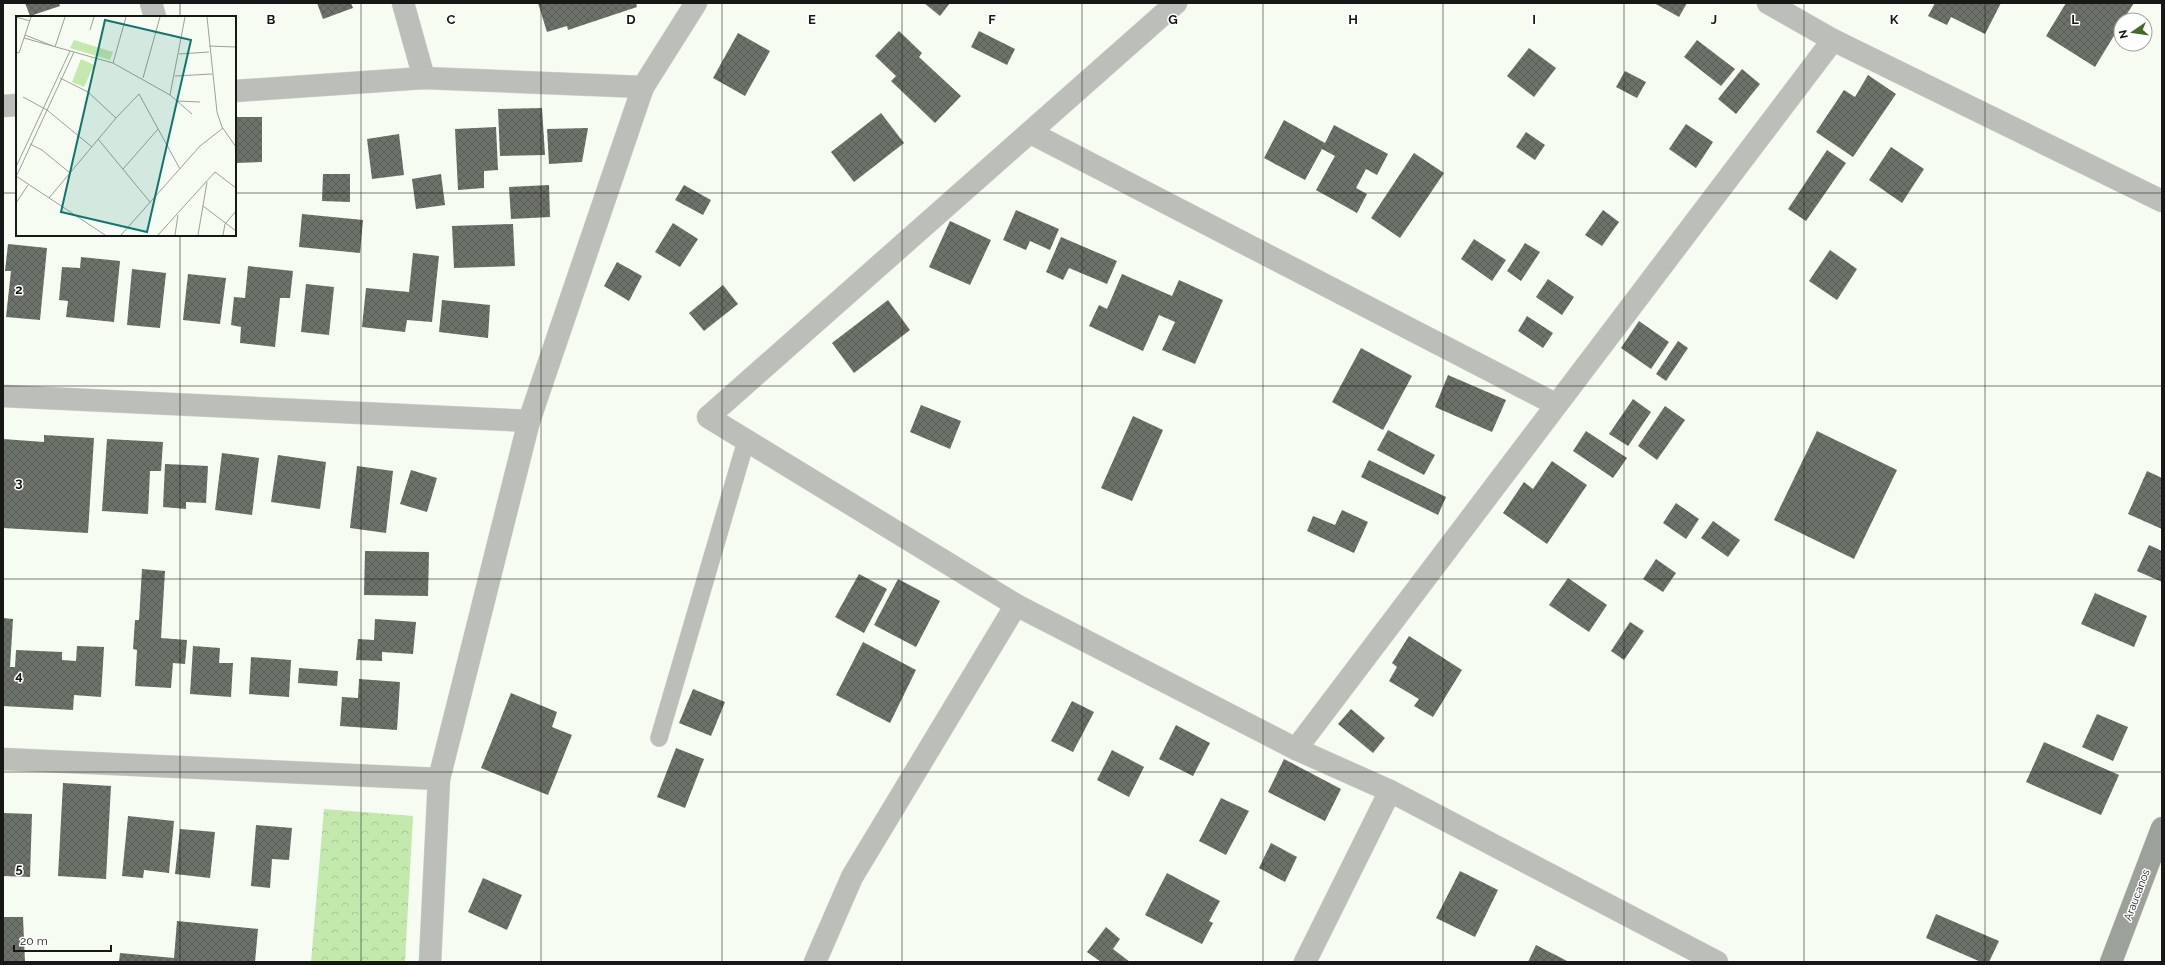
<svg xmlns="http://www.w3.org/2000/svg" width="2165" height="965" viewBox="0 0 2165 965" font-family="Raleway,sans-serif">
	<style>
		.forest { fill: url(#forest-crowns) }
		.building { fill: url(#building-cross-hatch) }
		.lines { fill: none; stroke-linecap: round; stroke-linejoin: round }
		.lane-casing { stroke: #d2d8ce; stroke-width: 18 }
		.street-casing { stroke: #d2d8ce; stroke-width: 23 }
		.secondary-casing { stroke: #d2d8ce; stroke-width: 23 }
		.lane { stroke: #bbbeb9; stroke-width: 17 }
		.street { stroke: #bbbeb9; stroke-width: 22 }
		.secondary { stroke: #9ca19a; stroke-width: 22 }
		.grid { fill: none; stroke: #151814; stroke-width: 1; stroke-opacity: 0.55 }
		.labels { text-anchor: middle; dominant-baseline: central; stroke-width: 3; stroke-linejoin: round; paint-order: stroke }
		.street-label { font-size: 11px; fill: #151814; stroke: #fff }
		.inset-road { fill: none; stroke: #9ca199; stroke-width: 1 }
		.view { fill: #0f766e; fill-opacity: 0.15; stroke: #0f766e; stroke-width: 2 }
		.inset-edge { fill: none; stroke: #151814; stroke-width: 2 }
		.grid-label { font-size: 13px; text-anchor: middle; font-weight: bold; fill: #151814; stroke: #fff; stroke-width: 3; stroke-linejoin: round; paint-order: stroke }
	</style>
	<defs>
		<pattern id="forest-crowns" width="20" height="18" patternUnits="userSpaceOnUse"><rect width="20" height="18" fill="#c4e9ac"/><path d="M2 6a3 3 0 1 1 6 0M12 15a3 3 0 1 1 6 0" fill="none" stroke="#a8c793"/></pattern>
		<pattern id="building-cross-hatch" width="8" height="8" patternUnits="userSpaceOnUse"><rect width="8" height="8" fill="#6c7269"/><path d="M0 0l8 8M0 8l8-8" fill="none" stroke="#585d55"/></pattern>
	</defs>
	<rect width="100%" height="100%" fill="#f6fcf2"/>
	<polygon class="forest" points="324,809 413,816 405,962 311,962"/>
	<g class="building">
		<polygon points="25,3 59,3 60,6 30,16"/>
		<polygon points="317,3 351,3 353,8 323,19"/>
		<polygon points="538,3 636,3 637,7 568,30 567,26 547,32"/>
		<polygon points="924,3 950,3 940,16"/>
		<polygon points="1654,3 1687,3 1679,17"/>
		<polygon points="1935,3 2001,3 1985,34 1951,17 1947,25 1928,16"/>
		<polygon points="2066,3 2134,3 2123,20 2121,20 2121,24 2095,67 2046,36"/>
		<polygon points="899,31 922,53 919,57 961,96 935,123 891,81 896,76 875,56"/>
		<polygon points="979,31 1015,49 1007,65 971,47"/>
		<polygon points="738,33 770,51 745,96 713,78"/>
		<polygon points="1697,40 1735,69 1721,86 1684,57"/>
		<polygon points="1529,48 1556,68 1534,97 1507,76"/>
		<polygon points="1742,69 1760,84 1736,114 1718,99"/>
		<polygon points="1625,71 1646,82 1637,98 1616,87"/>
		<polygon points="1868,75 1896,94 1853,157 1816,132 1844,90 1855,97"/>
		<polygon points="542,108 545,155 500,156 498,109"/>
		<polygon points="881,113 904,143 854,182 831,152"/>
		<polygon points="235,117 262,117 262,162 235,163"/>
		<polygon points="1284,120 1325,143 1334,125 1388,154 1377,175 1366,169 1356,188 1367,194 1357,213 1316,190 1335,156 1322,149 1305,180 1264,158"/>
		<polygon points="1686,124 1713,142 1696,168 1669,149"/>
		<polygon points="496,127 498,170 484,171 484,188 458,190 455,129"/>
		<polygon points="588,128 582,162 549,164 547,129"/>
		<polygon points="1526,132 1545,145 1535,160 1516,147"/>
		<polygon points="399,134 404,175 372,179 367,139"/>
		<polygon points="1891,147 1924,169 1902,203 1869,180"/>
		<polygon points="1827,150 1846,163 1806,221 1788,209"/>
		<polygon points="1414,153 1444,173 1400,238 1371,218"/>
		<polygon points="323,174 350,174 350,202 322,201"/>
		<polygon points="441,174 445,205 416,209 412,179"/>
		<polygon points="549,185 550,217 511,219 509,187"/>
		<polygon points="684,185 711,200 703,215 675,200"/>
		<polygon points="1016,210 1059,229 1050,250 1030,241 1026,250 1003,240"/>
		<polygon points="1603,210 1619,222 1602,246 1585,235"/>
		<polygon points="302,214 363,220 360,253 299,247"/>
		<polygon points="950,221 991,240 970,285 929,267"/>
		<polygon points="673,223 698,239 680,267 655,252"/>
		<polygon points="513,224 515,266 454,268 452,226"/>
		<polygon points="1061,237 1117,261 1107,284 1069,268 1063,280 1046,272"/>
		<polygon points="1474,239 1506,260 1492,281 1461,259"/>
		<polygon points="1525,243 1540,252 1521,281 1507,271"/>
		<polygon points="8,244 47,248 40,320 6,317 11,271 5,271"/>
		<polygon points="1830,250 1857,269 1837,300 1809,281"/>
		<polygon points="413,253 439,256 432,322 407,320 405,332 362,327 366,288 409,292"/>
		<polygon points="81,257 120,261 114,322 66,317 68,301 59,300 62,267 80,268"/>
		<polygon points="617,262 642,276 629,301 604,286"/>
		<polygon points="248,266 293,271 290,298 280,298 275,347 240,343 241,327 231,325 234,297 245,298"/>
		<polygon points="132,269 166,273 160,328 127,325"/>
		<polygon points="188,274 226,278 220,324 183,320"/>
		<polygon points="1122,274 1172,296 1179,280 1223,300 1195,364 1162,350 1175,322 1159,315 1143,351 1089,326 1099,305 1107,309"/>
		<polygon points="1548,279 1574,297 1562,315 1536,297"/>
		<polygon points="306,284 334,287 329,335 301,332"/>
		<polygon points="723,285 738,304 704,331 689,313"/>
		<polygon points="442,300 490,305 488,338 439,332"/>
		<polygon points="888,300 910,330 854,373 832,343"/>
		<polygon points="1527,316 1553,333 1543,348 1518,331"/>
		<polygon points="1639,321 1669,342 1651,369 1621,348"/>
		<polygon points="1678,341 1688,348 1666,381 1656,374"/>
		<polygon points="1361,348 1412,376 1383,430 1332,402"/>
		<polygon points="1448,375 1506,400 1492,432 1435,407"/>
		<polygon points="1633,399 1651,412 1628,446 1609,434"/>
		<polygon points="921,405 961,421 950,449 910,432"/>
		<polygon points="1665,406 1685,420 1657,460 1638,446"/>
		<polygon points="1133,416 1163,430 1132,501 1101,488"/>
		<polygon points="1388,430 1435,455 1424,475 1377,450"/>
		<polygon points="1586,431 1627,458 1613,478 1573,451"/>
		<polygon points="1817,431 1897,470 1854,559 1774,520"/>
		<polygon points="44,435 94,438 88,533 3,528 3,439 44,442"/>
		<polygon points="107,439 163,442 161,471 150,471 148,514 102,511"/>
		<polygon points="222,453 259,458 252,515 215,510"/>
		<polygon points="278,455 326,462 320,509 271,502"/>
		<polygon points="1369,460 1446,497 1438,515 1361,477"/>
		<polygon points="1552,461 1587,485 1547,544 1503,513 1524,482 1533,489"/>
		<polygon points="165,464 208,466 206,503 186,502 186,509 163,507"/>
		<polygon points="357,466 393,471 386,533 350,528"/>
		<polygon points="411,470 437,478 427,512 400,504"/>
		<polygon points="2147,471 2162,478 2162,529 2128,514"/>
		<polygon points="1676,503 1699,519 1686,539 1663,523"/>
		<polygon points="1342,510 1368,522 1354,553 1307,531 1313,516 1335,525"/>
		<polygon points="1713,521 1740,540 1728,557 1701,538"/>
		<polygon points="2149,545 2162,551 2162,582 2137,571"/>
		<polygon points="365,551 429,552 428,596 364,595"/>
		<polygon points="1656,559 1676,573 1663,592 1643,579"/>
		<polygon points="142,569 165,571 161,638 187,640 185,664 173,663 171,688 135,686 137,650 133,649 135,620 139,620"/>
		<polygon points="859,574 887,589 864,633 835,617"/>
		<polygon points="1568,578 1607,605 1589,632 1549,605"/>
		<polygon points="898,579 940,601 916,647 874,625"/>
		<polygon points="2095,593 2147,616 2134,647 2081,624"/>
		<polygon points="3,618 13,619 10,667 15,667 16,650 62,652 62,660 76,661 77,646 104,647 101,697 74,695 73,710 3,706"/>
		<polygon points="375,619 416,622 413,654 382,652 382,661 356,660 358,639 374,640"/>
		<polygon points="1630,622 1644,631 1624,660 1611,651"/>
		<polygon points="1409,636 1462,670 1433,717 1414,706 1419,699 1389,681 1397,667 1392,663"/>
		<polygon points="863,642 916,670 890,723 836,695"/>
		<polygon points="193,646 220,648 219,663 233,663 231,697 190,694"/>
		<polygon points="251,657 291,660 289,697 249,694"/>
		<polygon points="299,668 338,671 337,686 298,683"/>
		<polygon points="359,679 400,682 397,730 340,726 342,697 358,698"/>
		<polygon points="693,689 725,702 711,736 679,723"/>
		<polygon points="511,693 557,712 552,727 572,735 548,795 481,768"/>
		<polygon points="1072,701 1094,712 1073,752 1051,741"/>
		<polygon points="1351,709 1385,738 1373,753 1338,724"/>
		<polygon points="2097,714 2128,727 2113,761 2082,747"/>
		<polygon points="1176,725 1210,743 1193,776 1159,759"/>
		<polygon points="2044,742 2119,775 2101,815 2026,782"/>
		<polygon points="676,748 704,759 685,808 657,797"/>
		<polygon points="1112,750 1144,767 1129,797 1097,780"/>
		<polygon points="1284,759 1341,789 1325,821 1268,792"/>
		<polygon points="63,783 111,786 106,879 58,876"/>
		<polygon points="1221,798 1249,811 1226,855 1199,841"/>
		<polygon points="3,813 32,814 30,877 3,876"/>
		<polygon points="128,816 174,821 169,873 144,870 143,878 122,876"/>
		<polygon points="256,825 292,828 289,860 272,859 270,888 251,886"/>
		<polygon points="180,829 215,832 210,878 175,874"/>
		<polygon points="1271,843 1297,857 1285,882 1259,868"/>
		<polygon points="1460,871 1498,890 1475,937 1436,918"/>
		<polygon points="1167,873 1220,901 1209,921 1213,923 1202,944 1145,915"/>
		<polygon points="483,878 522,895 507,930 468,912"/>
		<polygon points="1936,914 1999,941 1989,962 1981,962 1926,938"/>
		<polygon points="3,917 23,917 25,962 3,962"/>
		<polygon points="177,921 258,929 255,962 119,962 120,953 174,958"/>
		<polygon points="1106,927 1120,939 1113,949 1130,962 1101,962 1087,952"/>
		<polygon points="1536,945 1569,962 1528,962"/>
	</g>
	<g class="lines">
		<g class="lane-casing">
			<polyline id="lane" points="659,738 746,441"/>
		</g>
		<g class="street-casing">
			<g id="street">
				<polyline points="151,3 155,17"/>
				<polyline points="403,3 424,78"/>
				<polyline points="1176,3 708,417 1016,605 1296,749 1390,791 1717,962"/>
				<polyline points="1768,3 1833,40 2162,201"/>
				<polyline points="235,91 424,78 643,87"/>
				<polyline points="3,106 17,105"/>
				<polyline points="1031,133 1555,404"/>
				<polyline points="3,396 529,421"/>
				<polyline points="1296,749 1833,40"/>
				<polyline points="3,759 439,779"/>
				<polyline points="430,962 439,779 529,421 643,87 696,3"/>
				<polyline points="815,962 852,877 1016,605"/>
				<polyline points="1305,962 1390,791"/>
			</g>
		</g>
		<g class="secondary-casing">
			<polyline id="secondary" points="2111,962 2162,828"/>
		</g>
		<use href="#lane" class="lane"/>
		<use href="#street" class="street"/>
		<use href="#secondary" class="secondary"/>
	</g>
	<path class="grid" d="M180 3V17M361 3V962M541 3V962M722 3V962M902 3V962M1082 3V962M1263 3V962M1443 3V962M1624 3V962M1804 3V962M1985 3V962M3 193H17M235 193H2162M180 235V962M3 386H2162M3 579H2162M3 772H2162"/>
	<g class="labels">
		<g class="street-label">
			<text transform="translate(2137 895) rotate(-69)">Araucanos</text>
		</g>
	</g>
	<g transform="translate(16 16)">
		<rect width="220" height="220" fill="#f6fcf2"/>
		<path d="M65 43 78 49 68 71 56 66Z" fill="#c4e9ac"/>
		<path d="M58 24 97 36 94 44 54 32Z" fill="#c4e9ac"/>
		<path class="inset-road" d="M0 1 14 5M191 1 201 96 206 111 220 131M74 14 78 1M9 19 37 30M8 22 97 47 154 79 176 98M193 30 220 31M39 31 49 1M0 36 3 37 15 1M163 38 193 36M97 47 110 1M159 60 196 58M44 62 72 76 100 102M127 62 144 1M154 79 169 1M7 81 31 94 76 131M160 85 184 86M82 123 134 186M14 128 26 134 54 157M0 151 54 35M107 153 142 113M0 160 89 219M0 161 58 36M33 182 100 102 123 78 164 153M0 187 12 169M187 190 220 215M105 219 184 130 207 112M142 219 199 156 220 172M159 219 162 199M182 219 191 166M207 219 209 208 220 195"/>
		<path class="view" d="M89 4 175 24 131 216 45 196Z"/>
		<rect width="220" height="220" class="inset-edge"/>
	</g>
	<g class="grid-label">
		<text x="271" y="24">B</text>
		<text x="451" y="24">C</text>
		<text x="631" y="24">D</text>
		<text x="812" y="24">E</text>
		<text x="992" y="24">F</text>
		<text x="1173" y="24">G</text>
		<text x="1353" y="24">H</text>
		<text x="1534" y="24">I</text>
		<text x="1714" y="24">J</text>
		<text x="1894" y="24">K</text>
		<text x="2075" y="24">L</text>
		<text x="19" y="294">2</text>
		<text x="19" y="487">3</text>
		<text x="19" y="680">4</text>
		<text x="19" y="873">5</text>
	</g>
	<rect width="2165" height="965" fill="none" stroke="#151814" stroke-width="8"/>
	<g transform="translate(2133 32) rotate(257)"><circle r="19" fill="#ffffff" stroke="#a1a3a1"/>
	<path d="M0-3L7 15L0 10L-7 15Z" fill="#446b26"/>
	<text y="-6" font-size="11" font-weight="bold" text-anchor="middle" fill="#151814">N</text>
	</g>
	<path d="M14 945v6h97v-6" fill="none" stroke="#151814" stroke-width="2"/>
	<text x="20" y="945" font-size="12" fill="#151814" stroke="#ffffff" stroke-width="3" paint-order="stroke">20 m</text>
</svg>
